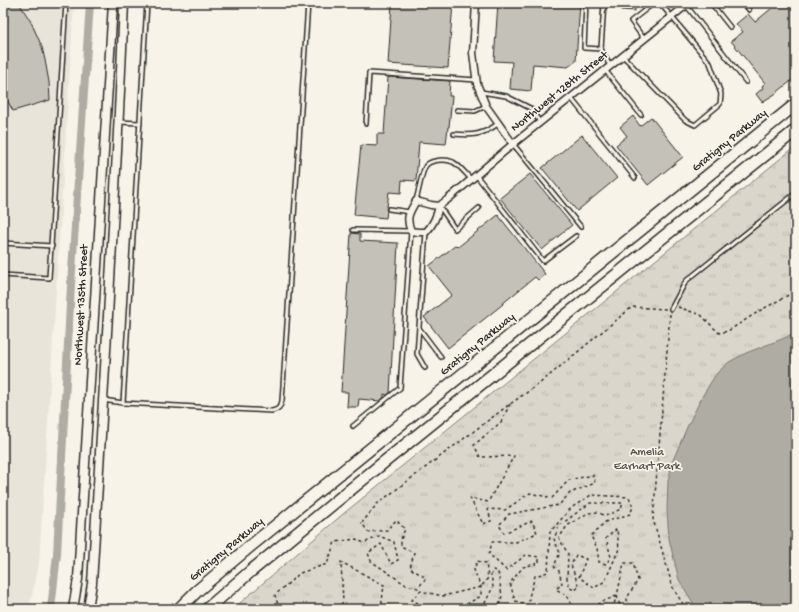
<svg xmlns="http://www.w3.org/2000/svg" width="799" height="612" viewBox="0 0 799 612" font-family="'Gochi Hand',sans-serif">
	<style>
		.built { fill: #e8e4da }
		.park { fill: url(#park-tufts); stroke: #82807c }
		.water { fill: #afaca4; stroke: #7a7874 }
		.lines { fill: none; stroke-linecap: round; stroke-linejoin: round }
		.canal { stroke: #afaca4; stroke-width: 8 }
		.building { fill: #c4c1b9; stroke: #2b2b2b }
		.service-casing { stroke: #2b2b2b; stroke-width: 6 }
		.minor-casing { stroke: #2b2b2b; stroke-width: 9 }
		.secondary-casing { stroke: #2b2b2b; stroke-width: 11 }
		.motorway-casing { stroke: #2b2b2b; stroke-width: 14 }
		.path { stroke: #2b2b2b; stroke-width: 1.5; stroke-dasharray: 3 3; stroke-linecap: butt }
		.service { stroke: #f7f3e8; stroke-width: 3 }
		.minor { stroke: #f7f3e8; stroke-width: 6 }
		.secondary { stroke: #f7f3e8; stroke-width: 8 }
		.motorway { stroke: #f7f3e8; stroke-width: 11 }
		.labels { text-anchor: middle; dominant-baseline: central; stroke-width: 3.5; stroke-linejoin: round; paint-order: stroke }
		.street-label { font-size: 12px; fill: #2b2b2b; stroke: #f7f3e8 }
		.park-label { font-size: 12px; fill: #575653; stroke: #f7f3e8 }
	</style>
	<defs>
		<pattern id="park-tufts" width="24" height="20" patternUnits="userSpaceOnUse"><rect width="24" height="20" fill="#dad6cc"/><path d="M3 7l-1-3M5 7V3M7 7l1-3M15 17l-1-3M17 17v-4M19 17l1-3" fill="none" stroke="#bbb8af"/></pattern>
	</defs>
	<rect width="100%" height="100%" fill="#f7f3e8"/>
	<filter id="ink" filterUnits="userSpaceOnUse"><feTurbulence type="fractalNoise" baseFrequency=".025" numOctaves="2"/><feDisplacementMap in="SourceGraphic" scale="8" xChannelSelector="R" yChannelSelector="G"/><feConvolveMatrix kernelMatrix="1 2 1 2 8 2 1 2 1" color-interpolation-filters="sRGB"/></filter>
	<g filter="url(#ink)">
		<polygon class="built" points="3,3 74,3 39,564 29,609 3,609"/>
		<polygon class="park" points="796,146 796,609 233,609 343,514"/>
		<polygon class="water" points="796,331 796,609 697,609 679,580 669,539 667,510 668,481 673,460 688,425 703,395 716,374 729,362 746,353 787,337"/>
		<g class="lines">
			<polyline class="canal" points="51,609 57,554 71,285 90,3"/>
		</g>
		<g class="building">
			<polygon points="3,3 19,3 31,22 42,47 45,60 49,82 50,100 13,111 5,96 3,89"/>
			<polygon points="392,3 453,3 448,68 388,64"/>
			<polygon points="498,3 580,3 576,61 568,67 533,64 531,91 510,89 512,62 494,61"/>
			<polygon points="621,3 635,3 635,11 621,10"/>
			<polygon points="768,3 796,3 796,77 775,94 762,102 756,94 763,88 762,86 765,83 731,41 743,32 736,24 748,14 755,22 772,8"/>
			<polygon points="388,77 450,81 449,96 452,96 449,127 448,127 446,144 419,142 416,181 402,180 401,193 389,192 387,207 386,209 387,211 386,218 354,215 361,145 377,146 377,134 384,134"/>
			<polygon points="633,116 640,126 651,117 683,157 648,185 616,145 627,136 620,127"/>
			<polygon points="582,135 617,178 577,211 542,168"/>
			<polygon points="530,174 572,225 542,250 500,198"/>
			<polygon points="498,215 545,274 538,280 535,277 502,304 503,304 448,348 424,317 452,295 429,266 456,245 458,247"/>
			<polygon points="351,233 360,234 360,241 398,243 390,393 387,395 384,394 384,397 380,401 359,399 358,407 347,407 348,392 341,392"/>
		</g>
		<g class="lines">
			<g class="service-casing">
				<g id="service">
					<path d="M147 3 123 403 272 411C278 410 281 406 282 401L308 3"/>
					<polyline points="586,3 584,48 601,49 604,3"/>
					<polyline points="711,3 730,27"/>
					<polyline points="744,3 749,10"/>
					<polyline points="686,5 746,82"/>
					<polyline points="644,39 631,21 654,3"/>
					<polyline points="601,49 610,66"/>
					<polyline points="623,56 685,120 695,125 720,104 721,94 710,63 660,3"/>
					<polyline points="605,70 641,115"/>
					<polyline points="481,92 506,96 530,108 540,122"/>
					<polyline points="571,98 635,178"/>
					<polyline points="457,110 475,111 486,106"/>
					<polyline points="119,122 140,123"/>
					<polyline points="366,124 369,73 477,80"/>
					<path d="M454 134C473 136 483 135 499 123"/>
					<polyline points="513,144 581,227"/>
					<polyline points="476,175 543,261 576,236"/>
					<path d="M416 200C419 191 421 175 425 167 429 159 446 159 453 162 459 165 466 174 471 179"/>
					<polyline points="440,207 455,229 479,208"/>
					<polyline points="389,209 410,212"/>
					<polyline points="3,243 52,246"/>
					<polyline points="3,275 49,278 66,3"/>
					<polyline points="671,309 686,281 796,193"/>
					<polyline points="419,328 441,357"/>
					<polyline points="425,368 417,354 426,232"/>
					<polyline points="103,400 123,403"/>
					<polyline points="353,426 400,388 411,231 353,230"/>
				</g>
			</g>
			<g class="minor-casing">
				<g id="minor">
					<polyline points="476,3 473,53 477,84 486,106 513,144"/>
					<path d="M439 206 431 205 416 201C410 212 405 217 411 231L418 232H426C434 224 437 216 439 206L447 200 513 144 689 3"/>
				</g>
			</g>
			<g class="secondary-casing">
				<g id="secondary">
					<polyline points="73,609 78,579 113,3"/>
					<path d="M88 609 92 583C104 389 116 196 124 3"/>
				</g>
			</g>
			<g class="motorway-casing">
				<g id="motorway">
					<polyline points="179,609 197,591 248,548 796,104"/>
					<polyline points="207,609 251,571 378,467 796,130"/>
				</g>
			</g>
			<g class="path">
				<polyline points="678,307 701,315 719,333 728,331 761,310 796,291"/>
				<polyline points="670,314 653,519 673,588 686,609"/>
				<polyline points="510,404 501,422 474,445 480,457 514,456 488,502 470,498 483,524 491,521 488,509 505,510 530,493 552,498 569,480 593,475 595,483 570,493 559,505 509,514 499,525 504,533 532,521 537,533 516,542 492,542 489,554 506,570 526,555 539,557 539,563 523,567 510,583 515,601 529,605 529,597 535,576 548,572 550,532 571,508 591,495 629,497 633,507 630,514 605,522 591,536 597,548 599,562 606,564 611,557 606,538 617,529 619,549 605,581 594,588 579,577 586,559 576,555 571,565 579,587 575,590 570,588 567,579 568,554 559,538 567,526 588,513 598,512 605,516 621,509 623,503 590,503 559,526 554,539 560,553 554,566 559,571 562,584 556,589 567,596 572,605 570,608 565,609"/>
				<polyline points="617,596 621,609"/>
				<polyline points="279,609 279,608 275,595 300,573 327,564 335,542 356,539 364,543 379,536 394,542 398,560 391,564 381,544 368,553 371,561 406,585 418,588 426,578 410,568 414,553 401,546 401,539 405,529 396,520 387,530 368,532 362,523 377,504 510,404 539,384 632,307 666,309"/>
				<polyline points="337,609 343,602 341,562 384,585 381,609"/>
				<polyline points="429,609 412,600 420,591 443,596 481,587 488,578 486,563 477,561 474,570 481,587 481,596 458,609"/>
				<polyline points="482,609 493,587 491,575 493,570 498,572 502,596 498,609"/>
				<polyline points="593,609 601,602 617,596"/>
				<polyline points="612,609 617,596 624,563 633,563 638,580 627,598 627,609"/>
			</g>
			<use href="#service" class="service"/>
			<use href="#minor" class="minor"/>
			<use href="#secondary" class="secondary"/>
			<use href="#motorway" class="motorway"/>
		</g>
	</g>
	<g class="labels">
		<g class="street-label">
			<text transform="translate(560 92) rotate(-39)">Northwest 128th Street</text>
			<text transform="translate(730 141) rotate(-39)">Gratigny Parkway</text>
			<text transform="translate(82 305) rotate(-87)">Northwest 135th Street</text>
			<text transform="translate(478 345) rotate(-39)">Gratigny Parkway</text>
			<text transform="translate(227 550) rotate(-40)">Gratigny Parkway</text>
		</g>
		<g class="park-label">
			<text x="647" y="453">Amelia<tspan x="647" dy="14">Earhart Park</tspan></text>
		</g>
	</g>
	<rect width="799" height="612" fill="none" stroke="#f7f3e8" stroke-width="16"/>
	<rect x="8" y="8" width="783" height="596" fill="none" stroke="#2b2b2b" stroke-width="1.5" filter="url(#ink)"/>
</svg>
